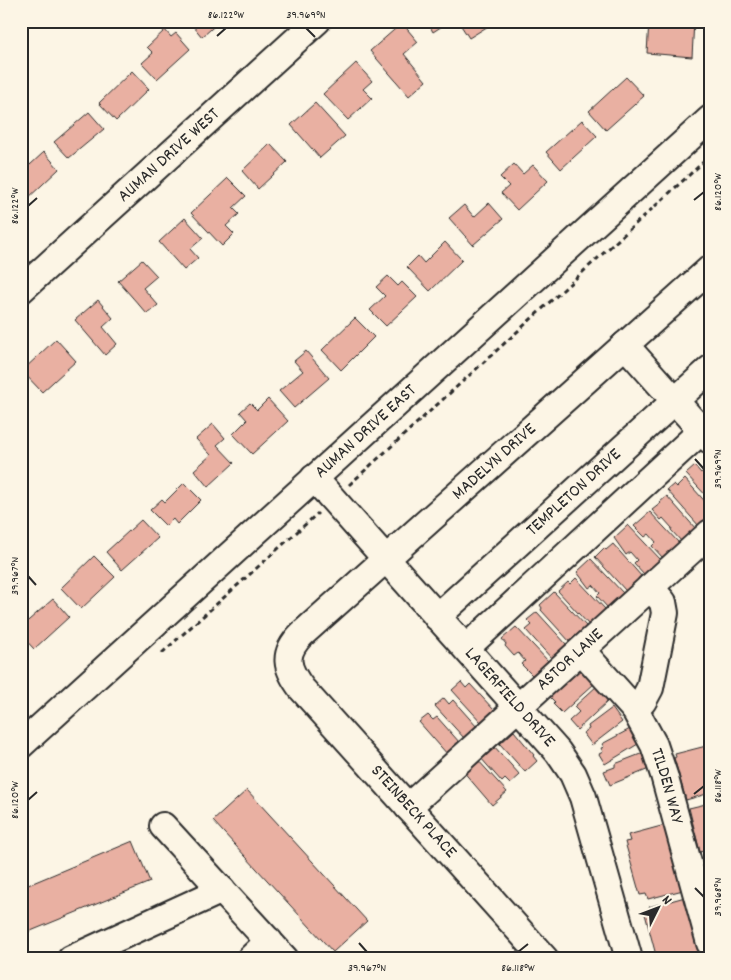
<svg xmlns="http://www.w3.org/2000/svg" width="731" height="980" viewBox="0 0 731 980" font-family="Dekko,sans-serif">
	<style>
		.building { fill: #e9b0a2; stroke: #2b2b2b }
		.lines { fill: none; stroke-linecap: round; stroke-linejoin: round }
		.minor-casing { stroke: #2b2b2b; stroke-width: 30 }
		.path { stroke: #2b2b2b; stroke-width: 3; stroke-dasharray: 5 4; stroke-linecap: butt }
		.minor { stroke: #fcf5e5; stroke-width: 26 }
		.ticks { fill: none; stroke: #2b2b2b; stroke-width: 2 }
		.labels { text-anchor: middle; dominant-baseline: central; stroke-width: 4.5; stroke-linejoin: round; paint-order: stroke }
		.street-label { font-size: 18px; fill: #2b2b2b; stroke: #fcf5e5 }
		.neatline { fill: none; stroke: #2b2b2b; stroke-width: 2 }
		.ticks-label { font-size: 12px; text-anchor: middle; fill: #2b2b2b }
	</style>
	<rect width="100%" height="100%" fill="#fcf5e5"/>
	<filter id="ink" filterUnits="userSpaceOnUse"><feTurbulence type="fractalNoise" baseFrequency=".02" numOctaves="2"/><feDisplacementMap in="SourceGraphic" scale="10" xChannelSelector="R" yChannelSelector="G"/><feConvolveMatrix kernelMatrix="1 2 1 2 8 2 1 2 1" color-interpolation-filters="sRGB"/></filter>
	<g filter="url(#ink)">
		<g class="building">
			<polygon points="189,21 220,21 202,37"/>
			<polygon points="427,21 450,21 433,32"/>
			<polygon points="458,21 487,21 490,25 469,38"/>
			<polygon points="649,21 694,21 692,57 647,53"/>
			<polygon points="402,23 418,42 404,54 426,81 409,96 370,51"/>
			<polygon points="165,30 171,37 176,33 190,49 157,79 142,63 153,53 147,47"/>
			<polygon points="356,63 372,81 363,89 372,98 348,120 323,94"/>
			<polygon points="132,71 149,89 116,121 99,103"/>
			<polygon points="626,77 644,96 606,130 589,111"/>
			<polygon points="315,103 345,136 320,158 291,125"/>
			<polygon points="89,112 104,129 69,158 54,142"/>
			<polygon points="582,120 597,136 561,169 546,152"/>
			<polygon points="270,144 287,162 258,189 242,171"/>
			<polygon points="44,152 59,169 26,200 21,194 21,162 25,159 30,165"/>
			<polygon points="514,164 523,174 533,165 548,181 517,210 501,193 509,186 500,177"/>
			<polygon points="228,178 246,196 233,208 239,214 226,226 234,234 222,246 191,213"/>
			<polygon points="489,203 503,219 473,245 449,218 464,205 474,217"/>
			<polygon points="185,218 203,238 190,249 198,258 184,270 159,242"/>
			<polygon points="445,242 462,260 430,291 407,267 418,256 424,263"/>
			<polygon points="142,260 157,276 143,288 158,305 147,314 118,281"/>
			<polygon points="388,276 398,286 402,282 417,297 386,326 370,310 385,296 376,287"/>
			<polygon points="98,300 113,318 103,327 117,344 105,355 75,320"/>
			<polygon points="355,318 374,337 341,370 322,350"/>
			<polygon points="56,339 76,361 42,392 22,371"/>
			<polygon points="306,351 329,378 294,408 279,391 303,371 294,361"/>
			<polygon points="268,399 288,421 252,454 233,434 247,420 240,412 250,403 257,410"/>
			<polygon points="213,424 225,438 217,445 234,463 208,487 194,470 211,455 196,439"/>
			<polygon points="695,466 701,473 708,467 710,469 710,500 686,474"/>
			<polygon points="685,479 710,507 710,516 699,526 667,490 674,484 677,487"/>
			<polygon points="184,483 201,500 177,524 173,519 166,526 150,510 162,499 165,502"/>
			<polygon points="667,496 696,529 682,542 671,530 672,528 663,518 661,520 652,510 661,503 660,502"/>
			<polygon points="650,512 679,543 663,558 652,546 656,542 649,534 645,537 634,526"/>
			<polygon points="141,520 158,538 122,570 106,552"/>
			<polygon points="628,525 661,560 645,575 634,563 637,560 630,552 626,555 614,538"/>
			<polygon points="613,544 642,577 626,591 595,557 604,548 606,550"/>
			<polygon points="94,556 115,577 81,609 61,588"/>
			<polygon points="591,559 624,594 608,608 597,596 600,593 593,585 589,588 577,572"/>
			<polygon points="576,578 606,610 589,625 558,591 568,582 570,584"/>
			<polygon points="554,592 587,627 570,642 541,610 542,608 540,605"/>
			<polygon points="53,599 69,617 34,649 21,635 21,627"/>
			<polygon points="537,612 567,645 552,659 526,630 532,625 527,620"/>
			<polygon points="516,627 549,662 533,676 521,664 525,661 518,653 514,656 505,646 506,644 502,639"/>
			<polygon points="582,668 595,683 562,713 553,704 555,702 550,697"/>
			<polygon points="461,682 466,688 470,684 494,710 481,722 452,690"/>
			<polygon points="598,685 606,694 604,696 608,701 577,730 569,721 579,712 574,707"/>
			<polygon points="444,698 449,704 453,700 477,727 464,738 435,706"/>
			<polygon points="612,708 622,722 592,745 583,733 589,729 588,726"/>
			<polygon points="428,715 433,720 437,717 460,743 448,755 419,722"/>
			<polygon points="630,729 638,744 605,764 599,754 603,752 601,748 604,747 602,744"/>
			<polygon points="514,731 534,755 533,756 537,761 525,772 500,744"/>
			<polygon points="493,745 520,775 510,784 505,779 502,782 480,757"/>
			<polygon points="710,745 710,793 686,800 674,758 676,757 675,754"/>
			<polygon points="643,753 649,769 610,785 604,771 615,767 615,764"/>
			<polygon points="477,759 507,792 492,805 462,770"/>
			<polygon points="247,790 367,921 333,952 213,821"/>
			<polygon points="710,803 710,849 700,852 689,808"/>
			<polygon points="665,825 683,890 648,899 646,894 640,895 625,842 630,841 628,835"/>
			<polygon points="133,841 150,882 21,935 21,888"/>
			<polygon points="710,856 710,887 702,858"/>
			<polygon points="685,897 702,959 657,959 645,914 650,912 649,907"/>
		</g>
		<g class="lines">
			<g class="minor-casing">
				<g id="minor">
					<path id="s1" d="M21 290 317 21"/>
					<polyline points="625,345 710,440"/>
					<path id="s2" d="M314 478 558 752 573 774 583 797 629 959"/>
					<path id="s3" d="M437 617 710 369"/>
					<polyline points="466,648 710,423"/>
					<path id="s4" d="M582 651 635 710 654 745 664 775 710 943"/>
					<polyline points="635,710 643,701 650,688 665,613 663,602 650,587"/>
					<path id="s5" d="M21 745 710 119"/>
					<path id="s6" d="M408 807 710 533"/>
					<polyline points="163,826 285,959"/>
					<polyline points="71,959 222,890"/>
					<polyline points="250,959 269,941"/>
					<path id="s7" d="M545 959 302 689C286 668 282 654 302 634L710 269"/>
				</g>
			</g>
			<g class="path">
				<polyline points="349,485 710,156"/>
				<polyline points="162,653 318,513"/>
			</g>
			<use href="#minor" class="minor"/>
		</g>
	</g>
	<path class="ticks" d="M306 28 315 37M217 36 226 28M694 200 704 192M28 206 37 198M695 459 704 469M28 576 36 585M694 794 704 786M28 800 37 792M695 888 704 897M359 943 367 952M518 952 528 944"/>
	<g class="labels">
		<g class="street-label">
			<text stroke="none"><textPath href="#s1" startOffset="200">AUMAN DRIVE WEST</textPath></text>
			<text stroke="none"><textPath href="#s5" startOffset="466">AUMAN DRIVE EAST</textPath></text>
			<text stroke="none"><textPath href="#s7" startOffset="684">MADELYN DRIVE</textPath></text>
			<text stroke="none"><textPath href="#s3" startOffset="185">TEMPLETON DRIVE</textPath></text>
			<text stroke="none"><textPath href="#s6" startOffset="219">ASTOR LANE</textPath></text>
			<text stroke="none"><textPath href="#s2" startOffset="294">LAGERFIELD DRIVE</textPath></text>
			<text stroke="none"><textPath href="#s4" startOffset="162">TILDEN WAY</textPath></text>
			<text transform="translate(413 812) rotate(48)">STEINBECK PLACE</text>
		</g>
	</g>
	<rect width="731" height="980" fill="none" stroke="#fcf5e5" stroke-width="55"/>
	<g transform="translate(658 908) rotate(48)" stroke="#fcf5e5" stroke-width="4" paint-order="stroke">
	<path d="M0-4L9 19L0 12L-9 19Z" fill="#2b2b2b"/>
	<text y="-8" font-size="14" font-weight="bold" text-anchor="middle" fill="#2b2b2b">N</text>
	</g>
	<rect x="28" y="28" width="676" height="924" class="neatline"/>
	<g class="ticks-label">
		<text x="226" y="18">86.122°W</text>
		<text x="306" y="18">39.969°N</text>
		<text transform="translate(717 192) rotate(-90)" y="4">86.120°W</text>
		<text transform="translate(14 206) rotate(-90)" y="4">86.122°W</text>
		<text transform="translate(717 469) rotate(-90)" y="4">39.969°N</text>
		<text transform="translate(14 576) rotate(-90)" y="4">39.967°N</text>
		<text transform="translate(717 786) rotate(-90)" y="4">86.118°W</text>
		<text transform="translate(14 800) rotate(-90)" y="4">86.120°W</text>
		<text transform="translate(717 897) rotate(-90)" y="4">39.968°N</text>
		<text x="367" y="971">39.967°N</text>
		<text x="518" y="971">86.118°W</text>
	</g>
</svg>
